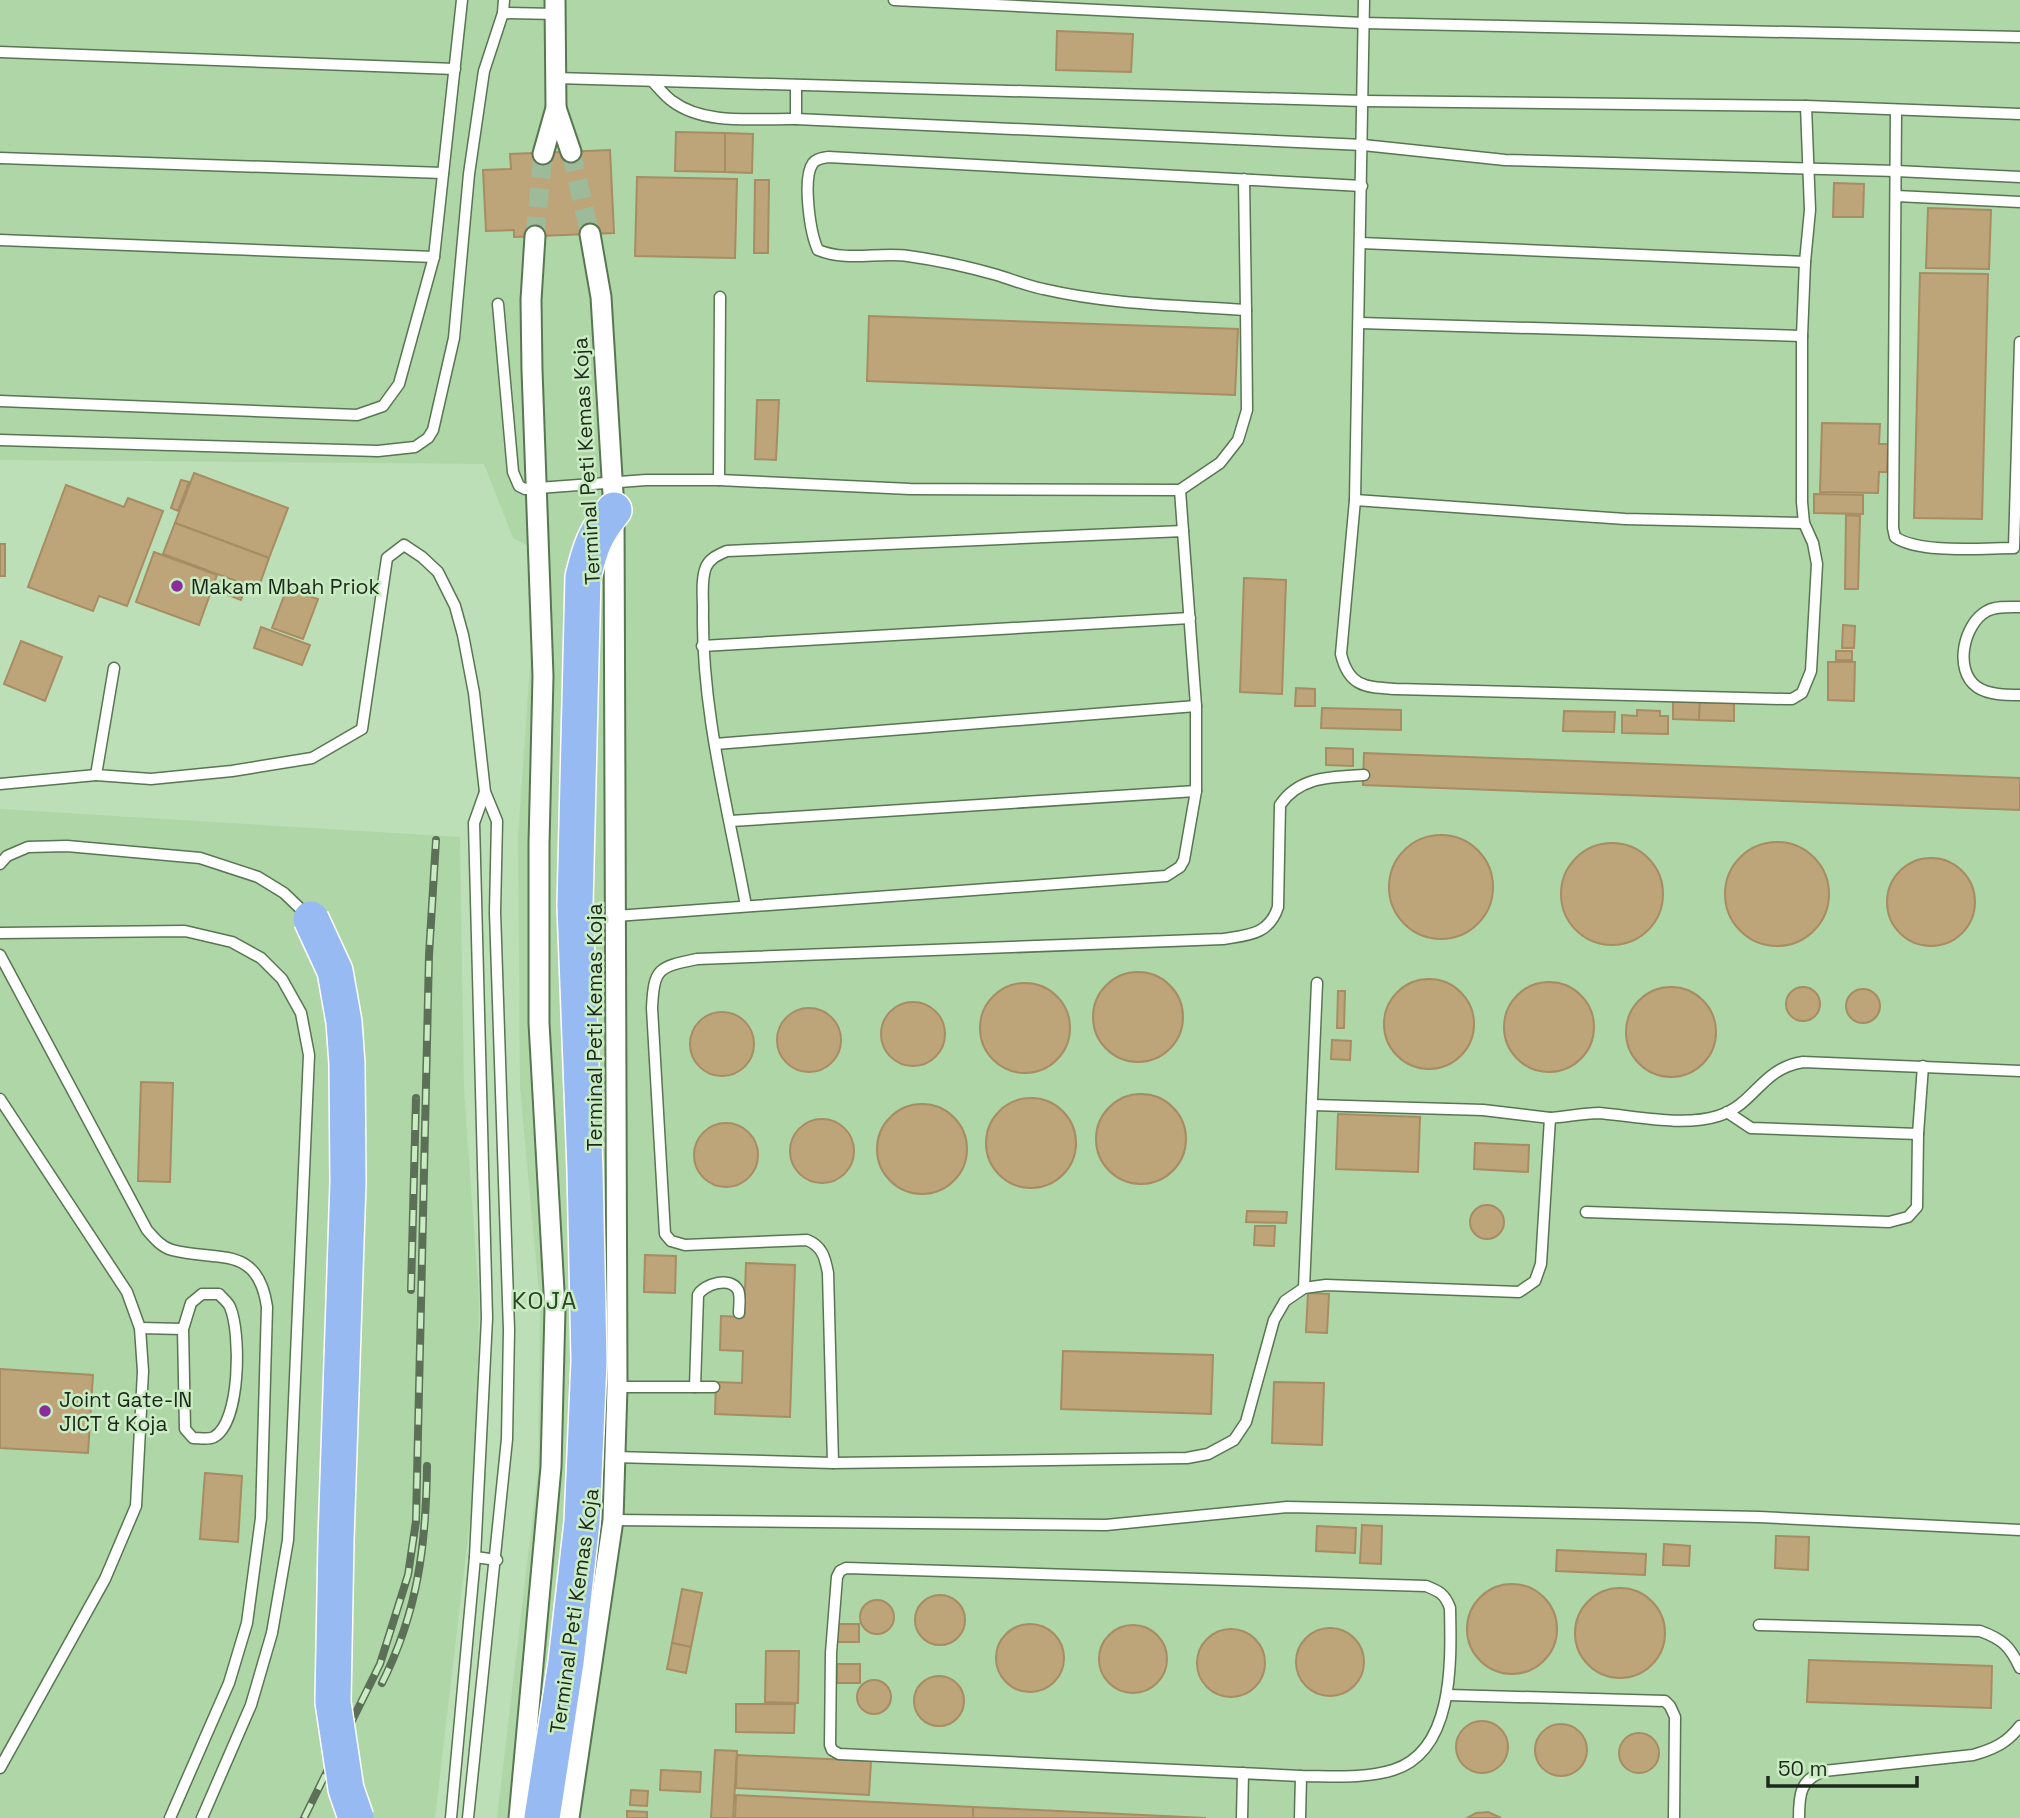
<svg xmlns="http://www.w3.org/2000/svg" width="2020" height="1818" viewBox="0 0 2020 1818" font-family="'Space Grotesk',sans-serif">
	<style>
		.built { fill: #afd6a7 }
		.building { fill: #bea479; stroke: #a68d63; stroke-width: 2 }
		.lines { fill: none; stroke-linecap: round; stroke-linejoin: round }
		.street-tunnel { stroke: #9dbb98; stroke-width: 19; stroke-dasharray: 19 10; stroke-linecap: butt }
		.lane-casing { stroke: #587651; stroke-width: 13 }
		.street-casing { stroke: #587651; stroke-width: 23 }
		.highway-casing { stroke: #fff; stroke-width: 38 }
		.lane { stroke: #fff; stroke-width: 10 }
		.street { stroke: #fff; stroke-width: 19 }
		.highway { stroke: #98baf2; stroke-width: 35 }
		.rail-casing { stroke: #5b7057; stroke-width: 8 }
		.rail { stroke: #caecc3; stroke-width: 5; stroke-dasharray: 16; stroke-linecap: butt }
		.highway-bridge-casing { stroke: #fff; stroke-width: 38; stroke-linecap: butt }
		.highway-bridge { stroke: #98baf2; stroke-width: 35 }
		.poi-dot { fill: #872e9a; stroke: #caecc3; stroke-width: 2.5 }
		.labels { text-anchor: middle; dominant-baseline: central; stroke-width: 5; stroke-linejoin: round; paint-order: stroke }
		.street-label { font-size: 21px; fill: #1c291a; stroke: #caecc3 }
		.poi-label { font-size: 21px; fill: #1c291a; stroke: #caecc3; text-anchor: start }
		.quarter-label { font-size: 24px; letter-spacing: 2px; fill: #294523; stroke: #caecc3 }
	</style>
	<rect width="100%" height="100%" fill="#bddfb7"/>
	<g class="built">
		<polygon points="0,0 2020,0 2020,1818 497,1818 538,1471 540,1304 520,1088 518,837 538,551 513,538 484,464 0,460"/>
		<polygon points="0,809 460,837 464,1089 479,1300 476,1469 435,1818 0,1818"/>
	</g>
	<g class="building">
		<polygon points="1057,31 1133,34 1131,72 1056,70"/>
		<polygon points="676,132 725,133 725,172 675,171"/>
		<polygon points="725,133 753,134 752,173 725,172"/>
		<polygon points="610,150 614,233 514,237 514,230 486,231 483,170 511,169 510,154"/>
		<polygon points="637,177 737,179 735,258 635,256"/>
		<polygon points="755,180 769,180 768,253 754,253"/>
		<polygon points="1834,183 1864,184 1863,217 1833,217"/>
		<polygon points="1928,208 1991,210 1989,269 1926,268"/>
		<polygon points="1920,273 1988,274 1982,519 1914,518"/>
		<polygon points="869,316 1238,329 1235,395 867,381"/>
		<polygon points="757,400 779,400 776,460 755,459"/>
		<polygon points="1822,423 1880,424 1879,444 1888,444 1887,472 1879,472 1878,493 1820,492"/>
		<polygon points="194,473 288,508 269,558 175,523"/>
		<polygon points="181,480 189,482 178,511 171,508"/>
		<polygon points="66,485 124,507 128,498 163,511 127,606 99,596 93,611 28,587"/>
		<polygon points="1814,494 1863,495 1863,514 1814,513"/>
		<polygon points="1846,515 1860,516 1858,589 1845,589"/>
		<polygon points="175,523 269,558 258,589 163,554"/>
		<rect x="0" y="544" width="5" height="32"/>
		<polygon points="154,552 217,575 199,625 136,602"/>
		<polygon points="1244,578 1286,580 1282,694 1240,692"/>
		<polygon points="221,580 245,589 241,600 217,591"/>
		<polygon points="287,588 318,599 303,639 272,628"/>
		<polygon points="1843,625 1855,626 1854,648 1842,648"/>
		<polygon points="261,627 310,645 302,665 254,648"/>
		<polygon points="21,641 62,657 45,701 4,684"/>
		<rect x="1836" y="651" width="16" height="9"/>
		<polygon points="1828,662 1855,662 1854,701 1828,700"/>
		<polygon points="1296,688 1315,689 1315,706 1295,706"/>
		<polygon points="1673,702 1700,702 1699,720 1673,719"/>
		<polygon points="1700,702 1734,703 1734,721 1699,720"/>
		<polygon points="1322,708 1401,710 1401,730 1321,728"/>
		<polygon points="1637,710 1660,711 1660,716 1668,716 1668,734 1622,733 1622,715 1637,716"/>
		<polygon points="1564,711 1615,712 1614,732 1563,731"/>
		<polygon points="1326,748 1353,749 1353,766 1326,765"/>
		<polygon points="1364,753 2020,778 2020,810 1363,785"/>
		<circle cx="1441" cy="887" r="52"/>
		<circle cx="1777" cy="894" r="52"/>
		<circle cx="1612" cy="894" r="51"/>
		<circle cx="1931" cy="902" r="44"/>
		<circle cx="1138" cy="1017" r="45"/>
		<circle cx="1429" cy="1024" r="45"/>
		<circle cx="1549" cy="1027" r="45"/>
		<circle cx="1025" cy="1028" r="45"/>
		<circle cx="1671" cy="1032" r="45"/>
		<circle cx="1803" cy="1004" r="17"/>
		<circle cx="1863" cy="1006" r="17"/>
		<polygon points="1338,991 1345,991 1344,1028 1337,1028"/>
		<circle cx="913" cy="1034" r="32"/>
		<circle cx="809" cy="1040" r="32"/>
		<circle cx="722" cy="1044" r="32"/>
		<polygon points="1332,1040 1351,1041 1350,1060 1331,1059"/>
		<polygon points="141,1082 173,1083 170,1182 138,1181"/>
		<circle cx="1141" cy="1139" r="45"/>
		<circle cx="1031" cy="1143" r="45"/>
		<circle cx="922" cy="1149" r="45"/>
		<polygon points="1338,1114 1420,1117 1418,1172 1336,1169"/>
		<circle cx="822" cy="1151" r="32"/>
		<circle cx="726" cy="1155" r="32"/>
		<polygon points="1475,1143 1529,1145 1528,1172 1474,1169"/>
		<circle cx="1487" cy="1222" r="17"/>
		<polygon points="1247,1211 1287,1212 1286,1223 1246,1222"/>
		<polygon points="1255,1226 1275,1226 1274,1246 1254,1245"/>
		<polygon points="645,1255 676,1256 675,1293 644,1292"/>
		<polygon points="746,1263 795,1265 790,1417 715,1414 716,1382 742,1383 743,1351 720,1350 721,1316 744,1317"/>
		<polygon points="1308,1293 1329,1294 1327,1333 1306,1332"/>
		<polygon points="1063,1351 1213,1355 1211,1414 1061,1409"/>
		<polygon points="0,1369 93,1375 88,1453 0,1448"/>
		<polygon points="1274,1382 1324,1383 1322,1445 1272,1443"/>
		<polygon points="205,1473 242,1476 238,1542 200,1539"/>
		<polygon points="1362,1525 1382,1526 1381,1564 1360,1563"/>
		<polygon points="1317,1526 1356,1528 1355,1553 1316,1551"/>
		<polygon points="1776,1536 1809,1537 1808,1570 1775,1568"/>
		<polygon points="1664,1544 1690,1546 1689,1566 1663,1565"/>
		<polygon points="1557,1550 1646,1554 1645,1575 1556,1571"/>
		<circle cx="1512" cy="1629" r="45"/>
		<circle cx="1620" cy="1633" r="45"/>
		<polygon points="682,1589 702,1593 691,1647 672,1643"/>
		<circle cx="940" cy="1620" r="25"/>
		<circle cx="877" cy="1617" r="17"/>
		<rect x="834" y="1624" width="25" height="18"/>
		<circle cx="1030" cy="1658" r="34"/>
		<circle cx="1133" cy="1659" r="34"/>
		<circle cx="1330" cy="1662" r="34"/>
		<circle cx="1231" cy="1663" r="34"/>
		<polygon points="672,1643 691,1647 686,1673 667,1669"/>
		<polygon points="766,1651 799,1651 798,1703 765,1702"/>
		<polygon points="1809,1660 1992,1666 1991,1708 1807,1702"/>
		<rect x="837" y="1664" width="23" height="19"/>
		<circle cx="939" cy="1701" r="25"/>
		<circle cx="874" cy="1697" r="17"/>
		<polygon points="736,1704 795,1704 794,1733 736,1732"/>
		<circle cx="1482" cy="1747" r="26"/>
		<circle cx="1561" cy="1750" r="26"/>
		<circle cx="1639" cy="1753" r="20"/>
		<polygon points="715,1750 737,1751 733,1818 711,1818"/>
		<polygon points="737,1755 871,1761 869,1795 736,1788"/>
		<polygon points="661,1770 701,1772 700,1792 660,1790"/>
		<polygon points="631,1790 648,1791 647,1806 630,1805"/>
		<polygon points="736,1795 973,1807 973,1818 735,1818"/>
		<polygon points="973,1807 1206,1818 973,1818"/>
		<polygon points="627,1811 647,1812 647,1818 627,1818"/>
		<polygon points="1488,1812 1501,1818 1467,1818 1476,1813"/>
	</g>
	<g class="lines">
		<g class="street-tunnel">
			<polyline points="571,152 590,234"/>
			<polyline points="535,236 543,154"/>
		</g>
		<g class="lane-casing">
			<g id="lane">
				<polyline points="894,0 1363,23 2020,37"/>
				<path d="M1364 0 1355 500 1341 654C1349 688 1367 687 1396 689L1784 699H1792L1802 693 1811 671 1817 564 1813 543 1804 523 1802 502V336L1805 262 1810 210 1806 106"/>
				<polyline points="503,13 556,14"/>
				<polyline points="0,52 455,69"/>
				<polyline points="556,78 1363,101 1806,106 2020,114"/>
				<path d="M652 81C659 88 665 96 672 101 705 126 757 118 796 119L1363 145 1505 160 1896 171 2020 177"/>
				<polyline points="796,85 796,119"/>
				<path d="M1896 110 1893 528 1895 537C1920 554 1983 548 2014 548L2020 342"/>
				<polyline points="0,158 443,173"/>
				<path d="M1244 179 1246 310C1175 305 1113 305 1043 289 1028 286 1013 280 997 275 969 267 937 260 908 256 878 252 847 262 818 250 810 233 802 178 813 163 817 158 823 158 828 157L1362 186"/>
				<polyline points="1896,196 2020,202"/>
				<polyline points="0,240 434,257"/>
				<polyline points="1361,243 1805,262"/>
				<polyline points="498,304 513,472 519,486 525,489 646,480 719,480 910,489 1180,490 1220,463 1238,440 1247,410 1246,310"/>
				<polyline points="1360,323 1802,336"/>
				<polyline points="0,401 357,415 383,406 399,384 434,257 462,0"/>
				<polyline points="0,440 378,451 415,447 428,438 433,430 454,338 469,174 484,71 503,13 504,0"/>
				<polyline points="719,480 720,297"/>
				<polyline points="1180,490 1183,531"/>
				<polyline points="1355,500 1625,519 1804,523"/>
				<path d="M2020 607C2010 607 1996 606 1987 611 1964 623 1953 670 1977 687 1989 695 2006 695 2020 695"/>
				<polyline points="702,646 1190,618"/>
				<polyline points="114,668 96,775 151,779 232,771 312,758 362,729 387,558 404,545 422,557 438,572 455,606 463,635 474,693 485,792 497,821 495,912 509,1330 507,1439 468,1818"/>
				<polyline points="715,744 1196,706"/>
				<polyline points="0,784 96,775"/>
				<polyline points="731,821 1196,791"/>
				<polyline points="0,864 7,856 28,847 67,846 200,858 258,877 284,893 308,916"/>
				<path d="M616 916 1166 876 1180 867 1184 860 1196 791V706L1183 531 727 551C718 555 710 558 706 567 701 579 703 596 703 609 701 709 728 808 746 906"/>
				<polyline points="0,933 185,931 232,942 261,958 282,979 301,1013 309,1055 288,1540 272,1633 251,1705 202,1818"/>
				<path d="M0 955 147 1230C154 1238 161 1247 172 1250 218 1262 258 1244 267 1307L261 1518 247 1623 229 1683 170 1818"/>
				<polyline points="0,1099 127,1292 140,1328 143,1371 136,1506 105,1579 0,1768"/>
				<polyline points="1313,1105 1483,1110 1550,1118"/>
				<polyline points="1727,1112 1751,1128 1918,1134 1923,1066"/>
				<polyline points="1586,1212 1889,1222 1908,1217 1917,1207 1918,1134"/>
				<polyline points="1304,1288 1317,983"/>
				<path d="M202 1294H219C222 1298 228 1302 230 1307 241 1332 241 1422 214 1437 208 1440 200 1438 193 1438L185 1429 183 1329 191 1303Z"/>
				<polyline points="140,1328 183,1329"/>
				<path d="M617 1387H695L698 1295C704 1284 730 1276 738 1290 741 1296 739 1306 739 1313"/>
				<polyline points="695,1387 714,1387"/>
				<path d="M614 1457 833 1463 1187 1458 1208 1454 1234 1440 1246 1422 1274 1320 1285 1301 1304 1288 1326 1285 1519 1292 1535 1281 1541 1264 1550 1118C1566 1117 1583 1113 1599 1113 1635 1116 1683 1127 1718 1116 1756 1104 1760 1069 1803 1062L2020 1071"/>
				<path d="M833 1463 828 1273C825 1257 822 1246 807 1240L685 1245 671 1241 665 1234 652 1008C654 968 658 967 697 959L1223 939C1248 935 1269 935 1278 907L1280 805C1299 776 1332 777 1364 775"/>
				<polyline points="613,1520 1106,1525 1287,1507 1759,1517 2020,1530"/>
				<polyline points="475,1557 497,1560"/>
				<path d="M846 1568 1426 1586C1439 1591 1445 1594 1450 1608 1451 1659 1455 1751 1393 1770 1364 1779 1331 1776 1301 1776L839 1754 832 1750 830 1745 831 1653 837 1577 840 1571Z"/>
				<path d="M1759 1625 1980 1631C2002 1639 2010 1646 2020 1668"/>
				<polyline points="1448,1695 1665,1701 1670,1706 1675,1717 1674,1818"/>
				<polyline points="451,1818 475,1557 487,1318 474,823 485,792"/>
				<polyline points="1242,1818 1243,1773"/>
				<polyline points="1300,1818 1301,1776"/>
				<path d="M1799 1818C1799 1794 1800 1780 1824 1771L1973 1755C1994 1749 2007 1743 2020 1726"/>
			</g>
		</g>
		<g class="street-casing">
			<g id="street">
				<polyline points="556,108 571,152"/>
				<polyline points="543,154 556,108 555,0"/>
				<polyline points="519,1818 551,1467 555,1309 539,1023 539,844 543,676 532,370 531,300 535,236"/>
				<polyline points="569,1818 613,1520 617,1387 614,510 601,297 590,234"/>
			</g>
		</g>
		<g class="highway-casing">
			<path id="highway" d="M542 1818 566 1662 582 1522 589 1361 585 1170 575 906 583 577C590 548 595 533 614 510"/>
		</g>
		<use href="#lane" class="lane"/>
		<use href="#street" class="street"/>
		<use href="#highway" class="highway"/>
		<g class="rail-casing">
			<g id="rail">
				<polyline points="411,1290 416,1098"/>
				<path d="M382 1683C418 1611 426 1546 427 1466"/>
				<polyline points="304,1818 380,1664 408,1575 416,1521 429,955 436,840"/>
			</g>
		</g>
		<use href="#rail" class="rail"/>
		<g class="highway-bridge-casing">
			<polyline id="highway-bridge" points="311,919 335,971 344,1022 347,1064 348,1182 336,1540 333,1702 346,1789 356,1818"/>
		</g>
		<use href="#highway-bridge" class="highway-bridge"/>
	</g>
	<g class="poi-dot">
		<circle cx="177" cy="586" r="7"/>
		<circle cx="45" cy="1411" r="7"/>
	</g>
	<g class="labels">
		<g class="street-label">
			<text transform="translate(586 461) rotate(-93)">Terminal Peti Kemas Koja</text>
			<text transform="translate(594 1027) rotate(-90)">Terminal Peti Kemas Koja</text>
			<text transform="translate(574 1611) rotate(-82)">Terminal Peti Kemas Koja</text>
		</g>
		<g class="poi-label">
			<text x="191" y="586">Makam Mbah Priok</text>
			<text x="59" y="1399">Joint Gate-IN<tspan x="59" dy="24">JICT &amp; Koja</tspan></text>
		</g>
		<g class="quarter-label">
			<text x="545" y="1300">KOJA</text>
		</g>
	</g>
	<path d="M1768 1776v10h149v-10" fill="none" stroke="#1c291a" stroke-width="3.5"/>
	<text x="1778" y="1776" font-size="21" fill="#1c291a" stroke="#caecc3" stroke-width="5" paint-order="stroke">50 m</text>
</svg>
